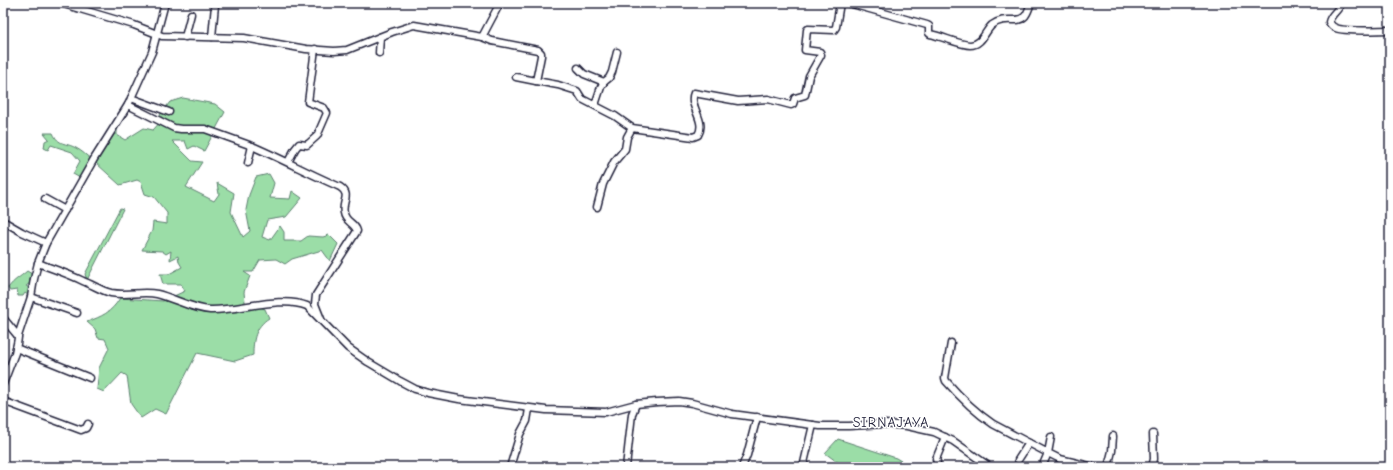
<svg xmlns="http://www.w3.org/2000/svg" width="1393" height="470" viewBox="0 0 1393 470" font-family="'Comic Neue',sans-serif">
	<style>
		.green { fill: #9bdda7; stroke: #5e8071 }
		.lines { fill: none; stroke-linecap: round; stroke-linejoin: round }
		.minor-casing { stroke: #22223b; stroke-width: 9 }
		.minor { stroke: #fff; stroke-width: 6 }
		.labels { text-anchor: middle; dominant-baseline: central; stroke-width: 3; stroke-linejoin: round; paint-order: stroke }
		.quarter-label { font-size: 14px; letter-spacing: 1px; fill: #22223b; stroke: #fff }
	</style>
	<rect width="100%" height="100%" fill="#fff"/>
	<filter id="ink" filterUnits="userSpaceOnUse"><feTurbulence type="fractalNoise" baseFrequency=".025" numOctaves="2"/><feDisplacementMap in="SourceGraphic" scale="8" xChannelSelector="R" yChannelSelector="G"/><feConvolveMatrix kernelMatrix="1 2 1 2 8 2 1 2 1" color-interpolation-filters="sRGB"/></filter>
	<g filter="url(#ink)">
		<g class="green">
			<path d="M183 98 215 104 225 112 204 151 194 146 188 149 185 141H172L192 161 202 162 186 187 214 201 219 194 217 183 234 193 231 212 243 237 250 231 246 210 249 195 256 177 269 174 274 183 270 198 290 199 292 191 302 198 286 217 267 220 262 237 270 240 280 226 284 232V241H301L308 236 323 237 329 235 338 244 330 261 322 250 292 259 285 264 276 259 260 260 253 272H244L250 276 244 292 245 302 265 309 269 318C255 327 253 340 253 355L235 361 197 353 166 414 155 409 141 418 131 404 127 376 122 373 104 392 97 389 99 368 109 348 105 339 98 338 95 329 87 322C102 316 111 313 120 298L163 301 185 291 181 284H163L160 274H169L182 267 179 262 178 256 170 260 171 251 166 254 162 251 142 250 152 231 153 222 167 224V213L154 197 145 194 141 182 137 180 120 185 96 163 117 129V135L125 140 144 128 153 130 163 119 160 115 170 102Z"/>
			<path d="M44 133H53C59 146 65 142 76 148 82 151 87 156 92 160L80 178 73 174 80 161 72 152 51 145 48 150 44 148 45 141 49 139Z"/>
			<polygon points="120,208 123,209 87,280 85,274"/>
			<path d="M27 271 32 274 30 283 26 286 31 289 28 295 25 293 23 296H18L17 290 10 291 8 288C15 279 19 278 27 271Z"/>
			<polygon points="838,439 896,458 911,467 844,467 825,453"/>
		</g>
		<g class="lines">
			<g class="minor-casing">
				<g id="minor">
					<polyline points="60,3 134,25 162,36 244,38 306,49 334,51 347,50 392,32 414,25 482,37 500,3"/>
					<path d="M848 3 927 25 929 26V33L930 34C941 36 961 45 970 45 982 45 985 31 992 25 1005 15 1017 24 1024 17 1028 14 1029 7 1031 3"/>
					<path d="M1341 3C1339 11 1331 13 1329 22 1331 25 1332 27 1336 28 1344 32 1378 30 1390 30"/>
					<polyline points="185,37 191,14"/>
					<polyline points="212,37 215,5"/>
					<path d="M482 37 492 41 538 50 541 53V56L536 81 558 85 577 91 582 99 615 116 632 128 693 137 698 135C707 121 688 106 694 93L738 101 768 99 791 105 793 104 795 98 805 95 809 76 821 55 820 52 805 50 807 30 808 29 834 30 836 27 840 3"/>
					<polyline points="379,53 380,37"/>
					<polyline points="578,68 584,74 604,82"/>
					<polyline points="516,77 536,81"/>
					<polyline points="131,98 169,112"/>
					<polyline points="128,105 174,128 181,129 205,129 252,146"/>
					<polyline points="595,105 601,87 604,82 609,78 612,72 617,52"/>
					<polyline points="288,162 295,149 299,144 307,145 317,136 327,113 324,108 308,102 315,49"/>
					<path d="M248 163 252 146C282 159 310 174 340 187 352 195 341 202 344 213 345 222 355 223 357 231L316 295 315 304 321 319"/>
					<polyline points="45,199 65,210"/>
					<polyline points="597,207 603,184 614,162 625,149 627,137 632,128"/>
					<polyline points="3,221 22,232 46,243"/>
					<path d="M38 263C53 269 69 274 83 281 93 285 102 291 111 293 127 296 142 291 157 294 174 298 192 309 210 310 238 311 281 295 307 306L348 348 368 362 400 381 415 389 428 393 459 399 546 410 606 412 636 404 657 402 679 401 692 403 732 414 820 426H849L885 424 907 426 934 432 953 441 990 467"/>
					<polyline points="31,297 77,313"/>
					<polyline points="3,318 18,336"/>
					<path d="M951 343 945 378 946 381C960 397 975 412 993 424L1048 453 1042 467"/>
					<polyline points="16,348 90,378"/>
					<path d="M3 384 15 353C16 347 18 342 18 336L31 297 34 279 38 263 46 243 94 159 128 105 152 52 165 3"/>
					<polyline points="3,401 81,430 86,428 88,424"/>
					<polyline points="1051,437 1048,453 1060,459 1094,467"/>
					<polyline points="1018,460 1029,443"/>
					<polyline points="510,467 520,434 527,421 529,409"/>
					<polyline points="626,467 632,414 636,404"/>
					<polyline points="742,467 747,455 757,417"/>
					<polyline points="801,467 804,463 813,425"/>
					<polyline points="935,467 937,462 936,459 945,437"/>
					<polyline points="1108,467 1112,451 1113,436"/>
					<polyline points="1152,467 1154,459 1153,434"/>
				</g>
			</g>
			<use href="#minor" class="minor"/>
		</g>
	</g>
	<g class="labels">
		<g class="quarter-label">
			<text x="891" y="422">SIRNAJAYA</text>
		</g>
	</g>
	<rect width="1393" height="470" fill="none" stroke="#fff" stroke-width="16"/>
	<rect x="8" y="8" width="1377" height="454" fill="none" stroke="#22223b" stroke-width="1.5" filter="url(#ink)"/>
</svg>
